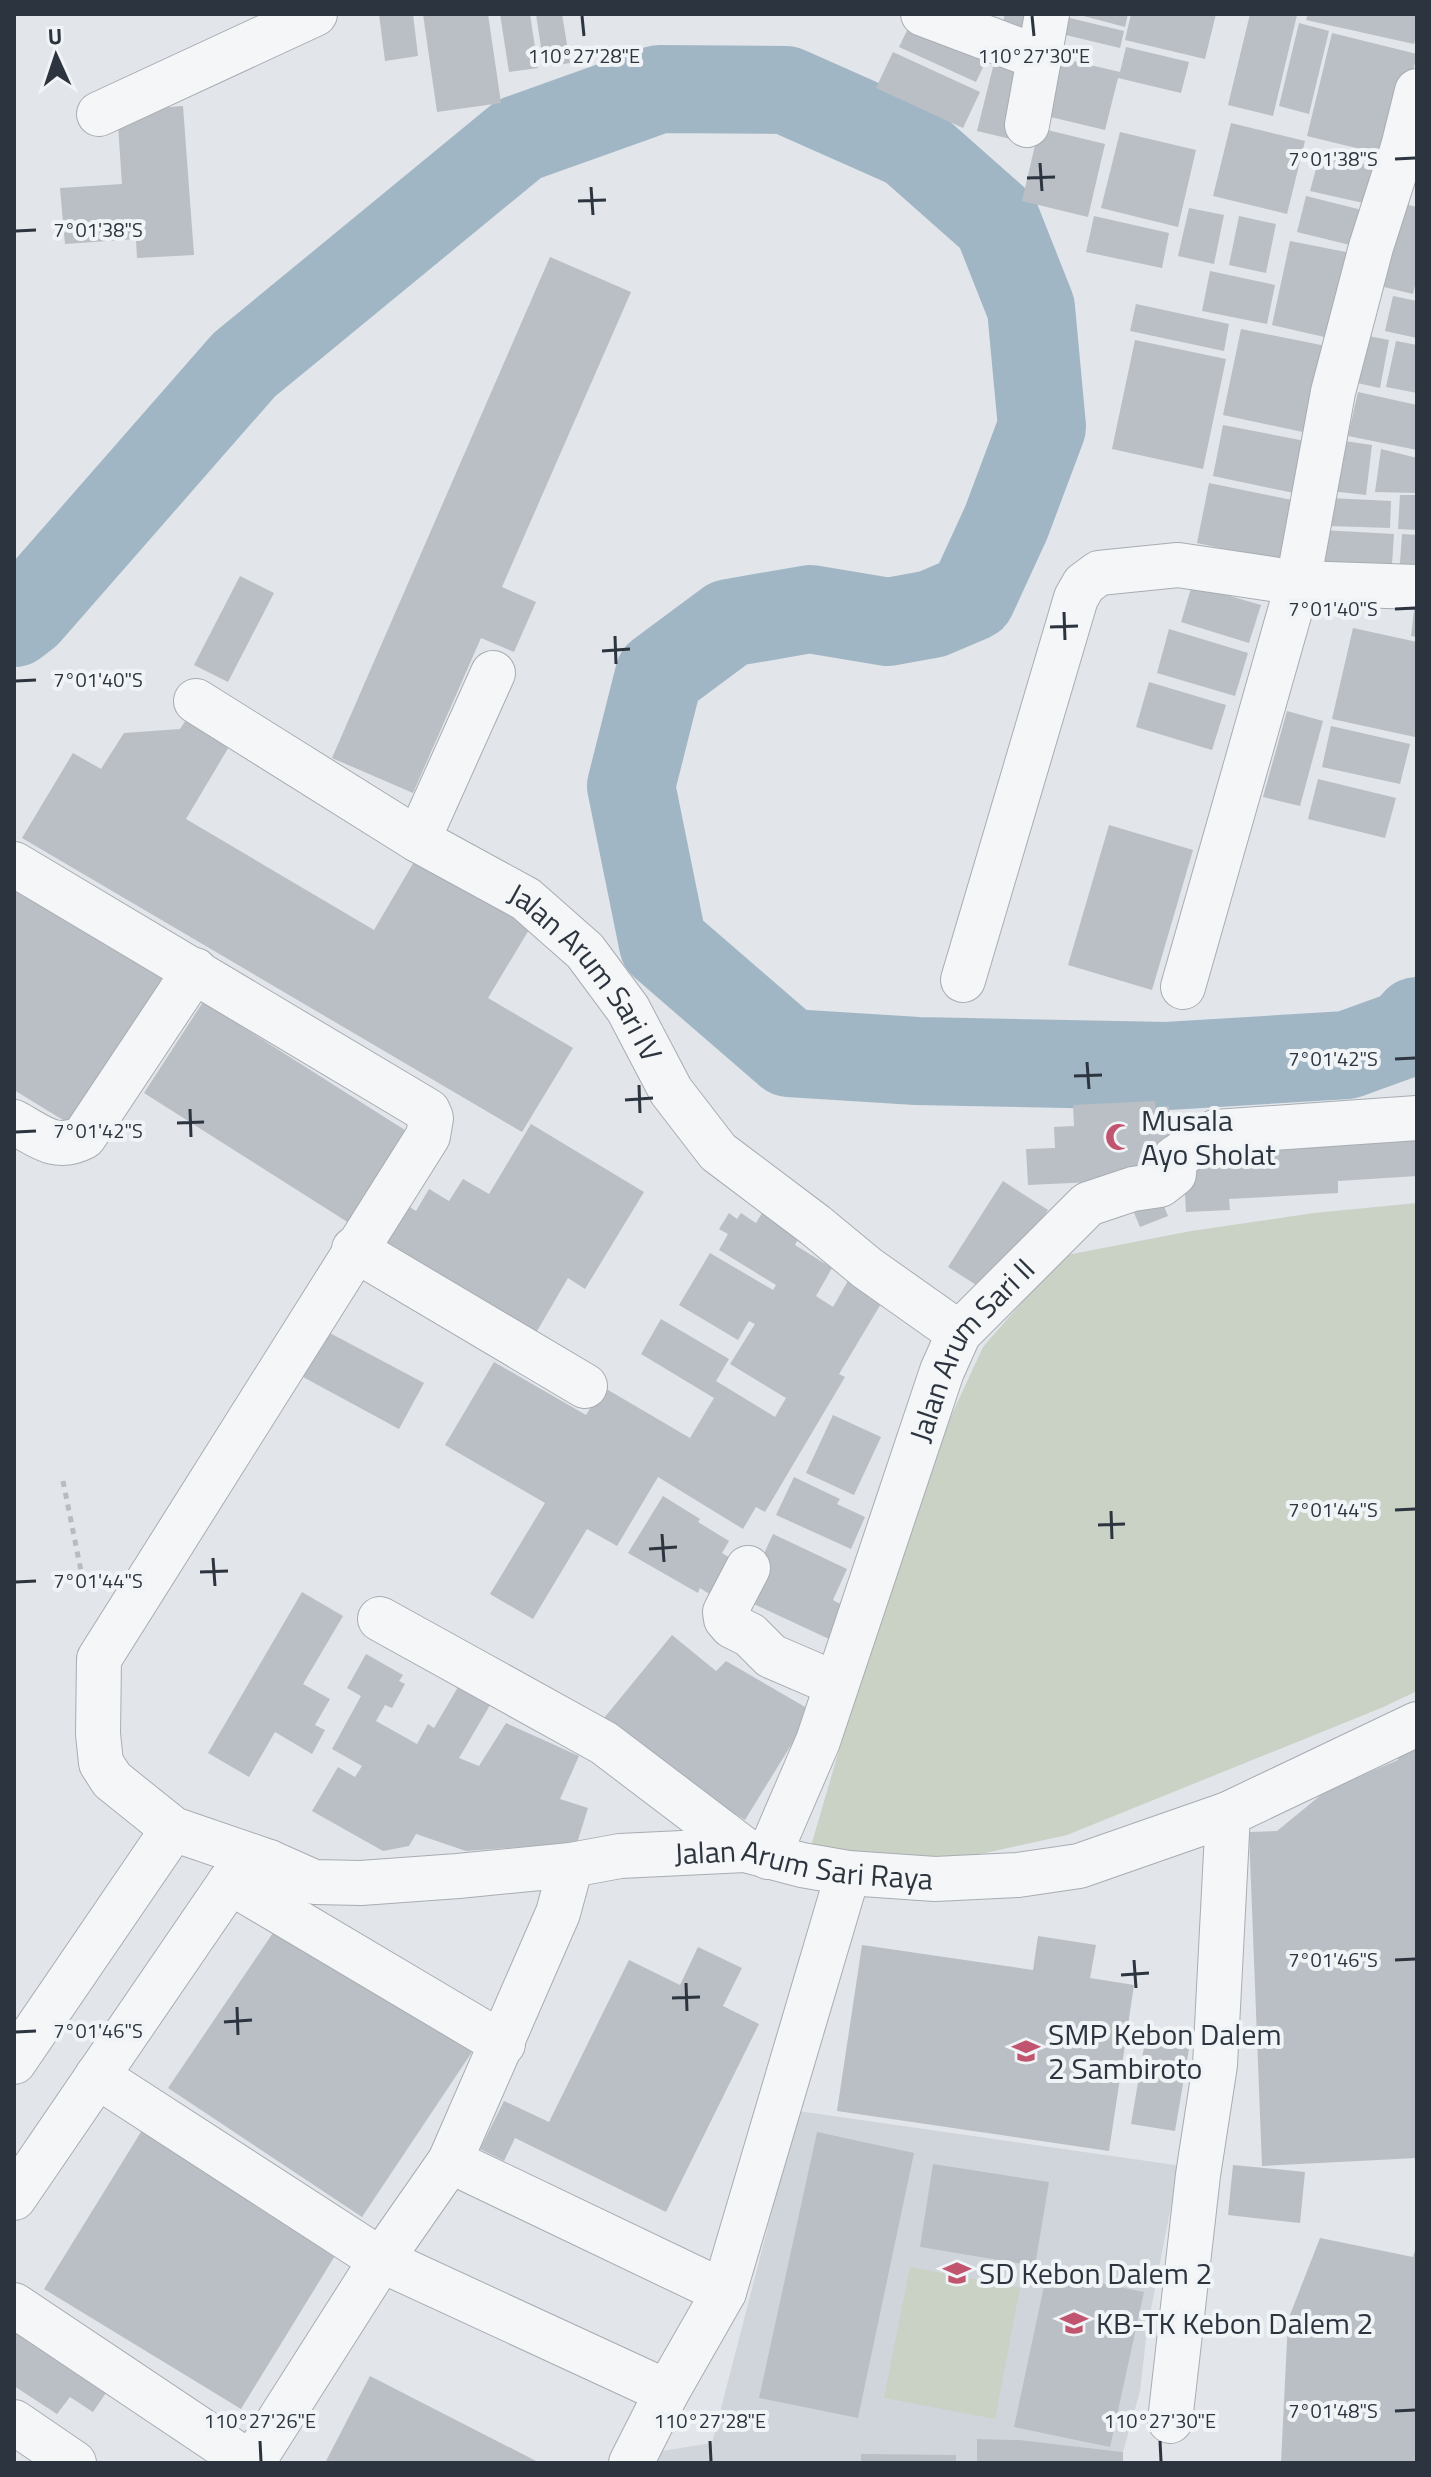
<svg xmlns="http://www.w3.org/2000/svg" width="1431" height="2477" viewBox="0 0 1431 2477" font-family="'Titillium Web',sans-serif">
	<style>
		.built { fill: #d0d5db }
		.green { fill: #c9d2c4 }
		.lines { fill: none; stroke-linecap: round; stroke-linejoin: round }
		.river { stroke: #a1b6c5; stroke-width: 88 }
		.building { fill: #babfc5 }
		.minor-casing { stroke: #a8adb3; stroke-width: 46 }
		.path { stroke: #b8bcc0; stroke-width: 5; stroke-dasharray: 6 6; stroke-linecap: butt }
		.minor { stroke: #f4f6f8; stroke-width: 44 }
		.ticks { fill: none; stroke: #2c353f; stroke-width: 3 }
		.labels { text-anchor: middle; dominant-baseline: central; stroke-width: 8; stroke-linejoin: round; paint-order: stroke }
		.street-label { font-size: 30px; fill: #2c353f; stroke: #f1f4f7 }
		.poi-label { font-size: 30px; fill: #2c353f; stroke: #f1f4f7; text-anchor: start }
		.ticks-label { font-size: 20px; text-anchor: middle; fill: #2c353f; stroke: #f1f4f7; stroke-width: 8; stroke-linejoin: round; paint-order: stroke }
	</style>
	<rect width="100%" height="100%" fill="#e2e5e9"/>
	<polygon class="built" points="798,2111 1182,2166 1169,2216 1147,2330 1140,2391 1123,2452 1020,2440 978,2439 977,2463 643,2463 643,2454 712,2443"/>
	<g class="green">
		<polygon points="1417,1203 1417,1691 1381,1708 1067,1835 926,1866 811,1846 912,1501 983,1347 1062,1256 1191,1231 1314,1213"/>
		<polygon points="910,2267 1020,2288 995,2419 884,2398"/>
	</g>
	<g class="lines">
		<polyline class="river" points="14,623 27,613 244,365 519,139 659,89 786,90 910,145 997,222 1031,308 1042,427 1006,523 972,597 932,614 888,622 810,609 729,623 659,675 631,786 663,944 789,1053 917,1061 1167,1066 1347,1055 1405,1034 1417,1021"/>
	</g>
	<g class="building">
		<polygon points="379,14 413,14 418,56 385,61"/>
		<polygon points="423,14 488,14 501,103 437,112"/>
		<polygon points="500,14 530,14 538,68 509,72"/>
		<polygon points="536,14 562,14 570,63 544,67"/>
		<polygon points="915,14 992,48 976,82 899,47"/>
		<polygon points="1005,14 1040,14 1035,36 1001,28"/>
		<polygon points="1053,14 1124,31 1120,48 1049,31"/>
		<polygon points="1076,14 1128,14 1125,27"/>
		<polygon points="1131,14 1216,14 1205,59 1125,40"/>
		<polygon points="1250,14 1297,15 1273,116 1228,105"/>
		<polygon points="1308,14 1417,14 1417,33 1414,44 1306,20"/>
		<polygon points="1299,23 1329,31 1309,114 1279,106"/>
		<polygon points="1332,33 1417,54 1393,157 1307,136"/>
		<polygon points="1126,47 1189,62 1181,93 1118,78 1105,130 1038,114 1052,56 1120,72"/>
		<polygon points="997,51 1035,61 1015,140 977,131"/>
		<polygon points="893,52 980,92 963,128 876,88"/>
		<polygon points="183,106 194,255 137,258 136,239 65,244 60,188 122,184 117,111"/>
		<polygon points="1231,123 1305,141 1287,214 1213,196"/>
		<polygon points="1039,128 1105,144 1088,217 1022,201"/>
		<polygon points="1120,132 1196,150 1178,227 1101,208"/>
		<polygon points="1320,154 1381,168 1372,205 1310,191"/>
		<polygon points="1306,196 1362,210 1354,246 1297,232"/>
		<polygon points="1405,204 1417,207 1417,277 1413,294 1384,287"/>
		<polygon points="1189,208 1224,215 1214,264 1178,256"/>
		<polygon points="1094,216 1169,233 1162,268 1086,252"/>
		<polygon points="1239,216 1276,224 1266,273 1229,265"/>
		<polygon points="1290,241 1351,253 1333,339 1272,325"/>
		<polygon points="550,257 631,292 502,587 536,602 514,652 481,638 413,793 332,758"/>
		<polygon points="1210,271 1275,285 1267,324 1202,311"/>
		<polygon points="1393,296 1417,301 1417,338 1385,331"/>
		<polygon points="1136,304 1229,324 1224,351 1130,331"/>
		<polygon points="1241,329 1336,348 1317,435 1223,415"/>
		<polygon points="1358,334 1389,340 1380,388 1348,381"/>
		<polygon points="1135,340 1226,359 1203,469 1112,449"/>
		<polygon points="1396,341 1417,345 1417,393 1386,387"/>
		<polygon points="1358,392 1417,405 1417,450 1348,436"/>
		<polygon points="1223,425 1305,441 1294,493 1213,476"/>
		<polygon points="1337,440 1372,445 1366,495 1331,491"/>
		<polygon points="1381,449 1417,458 1417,493 1375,492"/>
		<polygon points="1209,483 1292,500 1279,561 1197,543"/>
		<polygon points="1400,495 1417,495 1417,530 1398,529"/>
		<polygon points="1330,498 1391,501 1390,528 1329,526"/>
		<polygon points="1322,530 1394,534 1391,579 1319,575"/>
		<polygon points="1402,534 1417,535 1417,578 1399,577"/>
		<polygon points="240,576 274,593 228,682 194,665"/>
		<polygon points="1192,585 1261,605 1249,643 1181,622"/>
		<polygon points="1415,602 1417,602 1417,637 1411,636"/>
		<polygon points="1353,628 1417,642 1415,737 1332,719"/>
		<polygon points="1169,629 1248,653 1235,696 1157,673"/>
		<polygon points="1149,682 1226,705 1212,750 1136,727"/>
		<polygon points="1287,711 1323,721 1300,806 1263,797"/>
		<polygon points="190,714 233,740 186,819 374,930 418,855 533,923 488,998 573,1048 522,1132 22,838 73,753 101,769 124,733 180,729"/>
		<polygon points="1331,726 1410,744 1400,784 1322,767"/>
		<polygon points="1318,779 1396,798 1385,838 1308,819"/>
		<polygon points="1109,825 1193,850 1152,990 1068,965"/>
		<polygon points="14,890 166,981 76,1128 14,1090"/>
		<polygon points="203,1002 408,1132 349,1223 144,1093"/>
		<polygon points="1155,1101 1155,1107 1169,1106 1169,1119 1183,1118 1185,1147 1158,1179 1028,1185 1026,1149 1055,1148 1054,1127 1074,1126 1073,1105"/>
		<polygon points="531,1124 644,1192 585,1289 568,1278 533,1338 380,1246 405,1204 416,1211 429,1189 449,1201 463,1179 489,1194"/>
		<polygon points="1417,1128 1417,1176 1338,1181 1338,1193 1229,1199 1230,1210 1186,1212 1183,1157 1227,1155 1226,1140"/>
		<polygon points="1003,1181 1048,1210 992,1295 948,1267"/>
		<polygon points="1157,1190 1168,1216 1140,1227 1129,1201"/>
		<polygon points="765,1208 803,1230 795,1245 832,1268 816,1296 833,1307 853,1272 888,1292 839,1374 845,1377 765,1512 756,1507 743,1529 658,1477 617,1546 587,1529 533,1619 490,1594 545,1503 445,1445 494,1362 586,1415 603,1387 690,1438 714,1398 641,1354 661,1319 729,1359 716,1381 775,1417 786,1398 730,1364 755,1324 749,1321 738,1340 679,1305 710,1253 773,1290 776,1285 719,1250 728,1234 719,1229 729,1213 737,1219 741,1213 756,1223"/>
		<polygon points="328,1332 424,1383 399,1429 303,1377"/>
		<polygon points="833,1415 881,1437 854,1495 806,1473"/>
		<polygon points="794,1477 840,1499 837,1504 865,1517 851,1549 776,1515"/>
		<polygon points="663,1496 700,1519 698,1522 729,1541 722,1553 738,1563 717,1599 700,1588 698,1593 628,1553"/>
		<polygon points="773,1534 847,1569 833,1600 844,1606 829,1639 743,1599"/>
		<polygon points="302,1592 343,1616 303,1684 330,1699 315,1725 325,1730 312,1754 275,1732 249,1777 208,1753"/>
		<polygon points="672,1635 716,1671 726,1661 812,1711 745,1820 645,1759 600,1723"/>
		<polygon points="366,1654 403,1675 399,1681 405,1684 392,1708 385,1705 376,1721 417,1744 428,1724 434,1728 461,1682 493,1700 459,1758 479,1766 506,1723 579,1756 560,1799 588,1808 577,1843 466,1851 416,1834 409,1846 383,1851 312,1811 338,1767 355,1777 362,1766 332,1749 361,1696 347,1688"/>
		<polygon points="1417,1748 1417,2158 1262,2166 1249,1832 1277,1831 1327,1790 1398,1760 1398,1756"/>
		<polygon points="279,1924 472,2052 362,2217 168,2088"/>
		<polygon points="1038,1936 1096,1945 1090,1978 1134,1985 1109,2151 837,2111 862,1945 1033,1970"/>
		<polygon points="698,1947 742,1968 723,2006 759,2024 666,2212 515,2138 504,2161 480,2149 504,2101 549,2122 629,1960 680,1985"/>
		<polygon points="1146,2035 1190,2043 1175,2131 1131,2124"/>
		<polygon points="144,2127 341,2246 241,2409 44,2289"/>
		<polygon points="817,2132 914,2153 858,2418 759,2398"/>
		<polygon points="933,2164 1049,2182 1035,2266 920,2247"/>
		<polygon points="1233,2165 1305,2172 1300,2223 1228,2215"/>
		<polygon points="1320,2238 1413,2257 1417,2244 1417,2463 1281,2463 1288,2320"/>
		<polygon points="1047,2272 1144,2292 1110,2447 1014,2427"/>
		<polygon points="14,2311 110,2387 93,2412 70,2397 57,2414 14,2386"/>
		<polygon points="370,2376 540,2463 325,2463"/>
		<polygon points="977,2439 1020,2440 1123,2452 1123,2463 977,2463"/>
		<polygon points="861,2454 956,2455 956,2463 861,2463"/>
	</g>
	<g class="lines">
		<g class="minor-casing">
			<g id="minor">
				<polyline points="923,14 1040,58"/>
				<polyline points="99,114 315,14"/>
				<polyline points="1027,125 1047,14"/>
				<path id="s1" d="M196 701 418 840 526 899 585 951 628 1009 671 1091 718 1152 815 1225 867 1268 959 1333"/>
				<polyline points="418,840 493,673"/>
				<path id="s2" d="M14 864 428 1111 431 1118 428 1136 99 1659 98 1734 101 1763 112 1780 173 1829 269 1862 314 1882 361 1883 458 1876 571 1865 620 1856 745 1850 802 1865 848 1873 935 1879 1018 1875 1079 1866 1228 1814 1417 1724"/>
				<polyline points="963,980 1076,598 1084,584 1099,573 1178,565 1298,583 1417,587"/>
				<polyline points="1183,987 1298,583 1333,392 1371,247 1403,147 1417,91"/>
				<path d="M14 1122C40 1136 55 1152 84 1137L195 970"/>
				<polyline points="354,1249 585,1386"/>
				<polyline points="748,1568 725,1612 726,1619 732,1626 750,1635 771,1656 836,1684"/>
				<polyline points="380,1619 604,1743 745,1850"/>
				<path id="s3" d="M768 1857 818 1741 942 1371 959 1333 1088 1204 1133 1189 1160 1185 1174 1174 1175 1158 1215 1132 1417 1118"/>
				<polyline points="230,1882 503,2044"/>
				<polyline points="14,2062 173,1829"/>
				<polyline points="97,2076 381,2260 667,2392"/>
				<polyline points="450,2161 724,2292"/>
				<polyline points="14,2198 230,1882 269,1862"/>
				<polyline points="14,2305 250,2463"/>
				<polyline points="1170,2421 1198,2175 1215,2065 1228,1814"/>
				<polyline points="14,2422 74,2463"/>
				<polyline points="252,2463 381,2260 450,2161 558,1913 571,1865"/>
				<polyline points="631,2463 667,2392 724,2292 848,1873"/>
			</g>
		</g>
		<polyline class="path" points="63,1481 85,1591"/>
		<use href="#minor" class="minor"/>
	</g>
	<path class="ticks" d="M582 16 584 36M1032 16 1034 36M1395 159 1415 158M1040 163 1042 191M1027 178 1055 177M591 187 593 215M578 201 606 200M16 231 36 230M1395 609 1415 608M1064 612 1065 640M1050 627 1078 626M615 636 616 664M602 651 630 649M16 681 36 680M1395 1059 1415 1058M1087 1062 1089 1089M1074 1076 1102 1075M639 1085 640 1113M625 1100 653 1098M190 1109 191 1137M177 1123 204 1122M16 1132 36 1131M1395 1510 1415 1509M1111 1511 1112 1539M1098 1525 1125 1524M662 1534 664 1562M649 1549 677 1547M213 1558 215 1586M200 1572 228 1571M16 1582 36 1581M1134 1960 1136 1988M1395 1960 1415 1959M1121 1975 1149 1973M686 1983 687 2011M672 1998 700 1997M237 2007 238 2035M224 2022 252 2020M16 2032 36 2031M1395 2411 1415 2410M260 2441 261 2461M710 2441 711 2461M1160 2441 1161 2461"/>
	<defs>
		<g id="mosque-bare" transform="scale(2.16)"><path d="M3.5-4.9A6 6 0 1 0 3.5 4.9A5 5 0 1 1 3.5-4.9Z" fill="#c1546e" stroke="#f1f4f7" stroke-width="2.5" paint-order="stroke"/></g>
		<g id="school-bare" transform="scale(2.16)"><path d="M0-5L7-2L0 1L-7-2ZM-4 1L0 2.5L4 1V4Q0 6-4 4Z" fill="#c1546e" stroke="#f1f4f7" stroke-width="2.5" paint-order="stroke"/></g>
	</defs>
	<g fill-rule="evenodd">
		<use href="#mosque-bare" x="1119" y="1137"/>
		<use href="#school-bare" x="1026" y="2051"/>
		<use href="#school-bare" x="957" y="2273"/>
		<use href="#school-bare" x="1074" y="2323"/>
	</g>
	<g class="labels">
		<g class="street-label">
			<text stroke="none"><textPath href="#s1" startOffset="480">Jalan Arum Sari IV</textPath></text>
			<text stroke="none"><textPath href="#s3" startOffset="550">Jalan Arum Sari II</textPath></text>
			<text stroke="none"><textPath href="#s2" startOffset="1972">Jalan Arum Sari Raya</textPath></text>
		</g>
		<g class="poi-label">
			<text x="1141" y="1120">Musala<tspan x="1141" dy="34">Ayo Sholat</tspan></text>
			<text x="1048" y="2034">SMP Kebon Dalem<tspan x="1048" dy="34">2 Sambiroto</tspan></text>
			<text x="979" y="2273">SD Kebon Dalem 2</text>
			<text x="1096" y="2323">KB-TK Kebon Dalem 2</text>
		</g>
	</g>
	<g class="ticks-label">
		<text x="584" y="63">110°27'28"E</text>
		<text x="1034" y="63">110°27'30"E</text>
		<text x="1333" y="166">7°01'38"S</text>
		<text x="98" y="237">7°01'38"S</text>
		<text x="1333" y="616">7°01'40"S</text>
		<text x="98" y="687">7°01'40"S</text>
		<text x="1333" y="1066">7°01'42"S</text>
		<text x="98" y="1138">7°01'42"S</text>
		<text x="1333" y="1517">7°01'44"S</text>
		<text x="98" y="1588">7°01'44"S</text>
		<text x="1333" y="1967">7°01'46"S</text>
		<text x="98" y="2038">7°01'46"S</text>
		<text x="1333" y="2418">7°01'48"S</text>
		<text x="260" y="2428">110°27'26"E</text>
		<text x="710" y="2428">110°27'28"E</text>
		<text x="1160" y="2428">110°27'30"E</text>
	</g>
	<rect width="1431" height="2477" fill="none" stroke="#2c353f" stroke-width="32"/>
	<g transform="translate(56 56) rotate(357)" stroke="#f1f4f7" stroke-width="6" paint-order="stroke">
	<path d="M0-6L14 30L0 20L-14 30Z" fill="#2c353f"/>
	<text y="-12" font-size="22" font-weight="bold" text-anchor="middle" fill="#2c353f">U</text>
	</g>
</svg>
